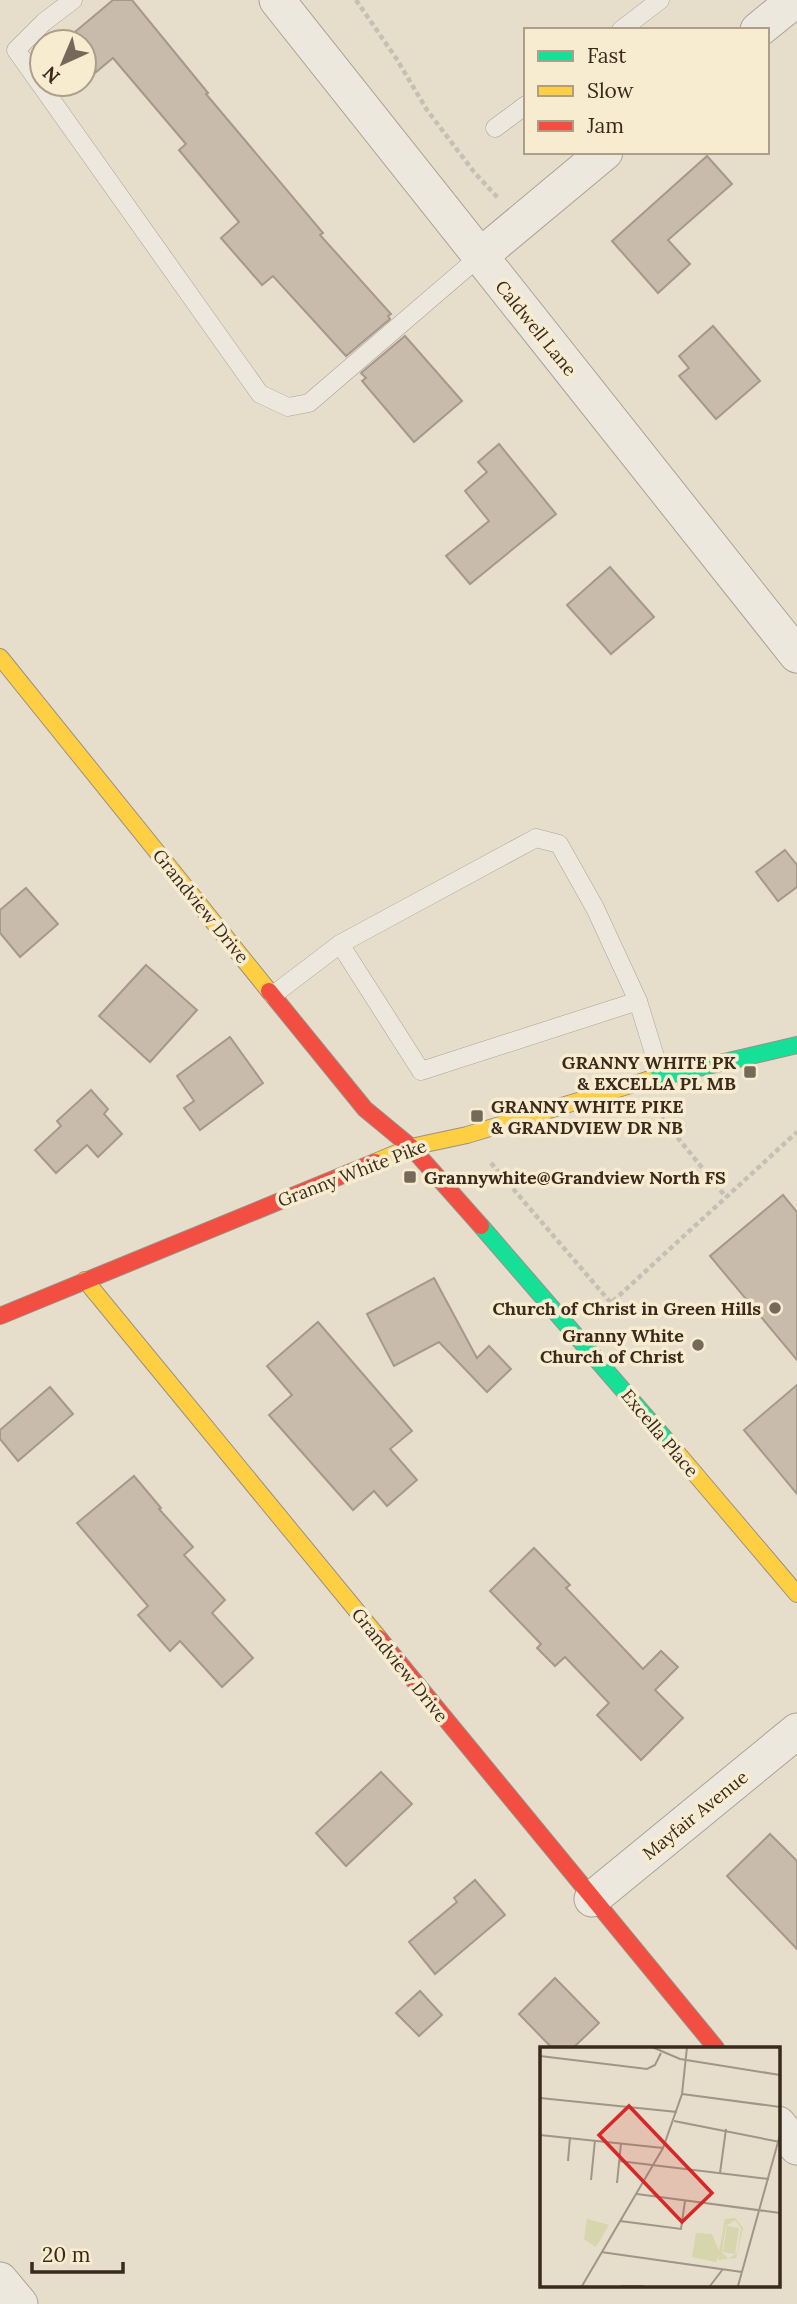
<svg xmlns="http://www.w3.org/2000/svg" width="797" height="2304" viewBox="0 0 797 2304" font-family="Lora,serif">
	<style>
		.building { fill: #c9bbac; stroke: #a6988a; stroke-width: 2 }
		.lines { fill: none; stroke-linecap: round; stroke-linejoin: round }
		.lane-casing { stroke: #aba295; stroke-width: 19 }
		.street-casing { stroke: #aba295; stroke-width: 37 }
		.fast-casing { stroke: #9a9185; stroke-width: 18 }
		.slow-casing { stroke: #9a9185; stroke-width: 18 }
		.jam-casing { stroke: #9a9185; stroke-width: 18 }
		.path { stroke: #c6bfb4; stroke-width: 4.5; stroke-dasharray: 5 3.5; stroke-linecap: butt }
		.lane { stroke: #ede8de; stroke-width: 18 }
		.street { stroke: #ede8de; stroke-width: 35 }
		.fast { stroke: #16e098; stroke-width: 16 }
		.slow { stroke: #ffcf43; stroke-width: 16 }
		.jam { stroke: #f24e42; stroke-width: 16 }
		.poi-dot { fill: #766959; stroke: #f8ecd0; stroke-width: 2.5 }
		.labels { text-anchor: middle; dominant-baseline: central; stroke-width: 7; stroke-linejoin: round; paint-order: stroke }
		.street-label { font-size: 18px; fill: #3a2a1c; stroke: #f8ecd0 }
		.poi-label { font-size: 18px; font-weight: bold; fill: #3a2a1c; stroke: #f8ecd0; text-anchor: end }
		.inset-road { fill: none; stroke: #a19585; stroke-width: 2 }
		.view { fill: #d62828; fill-opacity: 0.15; stroke: #d62828; stroke-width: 3.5 }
		.inset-edge { fill: none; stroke: #3a2a1c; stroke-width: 3.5 }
	</style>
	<rect width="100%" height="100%" fill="#e6ddcb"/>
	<g class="building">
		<polygon points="113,0 132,0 208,93 206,94 323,233 320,235 391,314 388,316 390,319 346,356 273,276 262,285 221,238 239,222 179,150 186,144 113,58 84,82 84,42 63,42"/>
		<polygon points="707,156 732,184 668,240 690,264 658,293 612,241"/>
		<polygon points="713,326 760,381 716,419 679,376 689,368 679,356"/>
		<polygon points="405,336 462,401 414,442 362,381 366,378 361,373"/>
		<polygon points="499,444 556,514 470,584 446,556 489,521 465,491 487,472 478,462"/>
		<polygon points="610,567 654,617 611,654 567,605"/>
		<polygon points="785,850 797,865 797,887 778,901 756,872"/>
		<polygon points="26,888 58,924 20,957 0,933 0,910"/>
		<polygon points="146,965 197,1010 150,1062 99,1016"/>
		<polygon points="230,1037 263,1083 200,1130 184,1108 194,1101 177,1076"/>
		<polygon points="91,1090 108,1109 104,1114 122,1134 98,1157 87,1145 56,1173 35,1150 61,1126 57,1121"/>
		<polygon points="783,1195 797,1212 797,1360 710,1256"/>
		<polygon points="434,1278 477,1358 489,1346 511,1369 487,1392 439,1342 394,1366 367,1314"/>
		<polygon points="318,1322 412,1431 390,1449 417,1480 387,1506 374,1491 353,1510 269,1415 292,1395 267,1366"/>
		<polygon points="797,1385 797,1494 744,1430"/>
		<polygon points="50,1387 73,1414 18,1461 0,1439 0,1430"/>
		<polygon points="134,1476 161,1508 159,1509 193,1547 184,1555 225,1600 212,1613 253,1658 222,1687 180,1641 170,1651 138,1615 148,1606 77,1523"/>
		<polygon points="534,1548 570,1585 566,1588 643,1669 661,1651 678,1667 655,1690 683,1718 641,1760 597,1715 609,1703 565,1657 555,1666 537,1648 541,1644 490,1591"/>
		<polygon points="381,1772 412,1804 346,1866 316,1833"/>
		<polygon points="770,1834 797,1861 797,1949 727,1876"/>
		<polygon points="475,1880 505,1915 435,1974 409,1942 457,1902 454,1898"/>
		<polygon points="555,1978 599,2023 573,2048 552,2048 519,2014"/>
		<polygon points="420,1991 442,2015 419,2036 396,2013"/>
	</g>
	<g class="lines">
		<g class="lane-casing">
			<g id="lane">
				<polyline points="73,0 44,22 16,50 260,394 288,407 309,403 479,257"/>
				<polyline points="621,30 660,0"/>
				<polyline points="495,128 526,105"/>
				<polyline points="340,944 536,838 559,844 595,908 638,1001 661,1076"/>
				<polyline points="273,995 340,944 421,1071 638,1001"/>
			</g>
		</g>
		<g class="street-casing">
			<g id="street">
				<polyline points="277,0 797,655"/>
				<polyline points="758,30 795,0"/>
				<polyline points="479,257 605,152"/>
				<polyline points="592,1899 797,1731"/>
				<polyline points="778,2124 797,2147"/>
				<polyline points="0,2280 20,2304"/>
			</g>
		</g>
		<g class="fast-casing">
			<g id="fast">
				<polyline points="647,1080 797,1045"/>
				<polyline points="481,1226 674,1449"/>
			</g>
		</g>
		<g class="slow-casing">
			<g id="slow">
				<polyline points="0,657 269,991"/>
				<polyline points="375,1162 411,1147 467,1135 647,1080"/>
				<polyline points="85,1280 379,1638"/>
				<polyline points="674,1449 797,1594"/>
			</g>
		</g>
		<g class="jam-casing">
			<g id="jam">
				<polyline points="269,991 365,1109 411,1147 481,1226"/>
				<polyline points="0,1316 375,1162"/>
				<polyline points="379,1638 716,2048"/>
			</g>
		</g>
		<g class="path">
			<polyline points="356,0 396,58 427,110 474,172 499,199"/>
			<polyline points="656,1111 726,1197"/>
			<polyline points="491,1163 611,1303 797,1132"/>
		</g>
		<use href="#lane" class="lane"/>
		<use href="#street" class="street"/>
		<use href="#fast" class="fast"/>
		<use href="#slow" class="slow"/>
		<use href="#jam" class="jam"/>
	</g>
	<g class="poi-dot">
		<rect x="743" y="1065" width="14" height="14" rx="3.5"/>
		<rect x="470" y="1109" width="14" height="14" rx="3.5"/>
		<rect x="403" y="1170" width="14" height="14" rx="3.5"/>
		<circle cx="775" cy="1308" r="7"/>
		<circle cx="698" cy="1345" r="7"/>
	</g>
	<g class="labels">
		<g class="street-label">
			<text transform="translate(536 328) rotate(51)">Caldwell Lane</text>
			<text transform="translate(201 906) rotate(51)">Grandview Drive</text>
			<text transform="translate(352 1173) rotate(-21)">Granny White Pike</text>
			<text transform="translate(660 1433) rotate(50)">Excella Place</text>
			<text transform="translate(400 1665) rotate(51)">Grandview Drive</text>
			<text transform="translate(695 1815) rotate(-39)">Mayfair Avenue</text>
		</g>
		<g class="poi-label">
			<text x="736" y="1062">GRANNY WHITE PK<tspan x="736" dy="21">&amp; EXCELLA PL MB</tspan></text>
			<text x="491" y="1106" text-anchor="start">GRANNY WHITE PIKE<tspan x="491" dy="21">&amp; GRANDVIEW DR NB</tspan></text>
			<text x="424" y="1177" text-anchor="start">Grannywhite@Grandview North FS</text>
			<text x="761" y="1308">Church of Christ in Green Hills</text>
			<text x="684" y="1335">Granny White<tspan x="684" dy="21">Church of Christ</tspan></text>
		</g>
	</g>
	<g transform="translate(540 2047)">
		<rect width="240" height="240" fill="#e6ddcb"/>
		<path d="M195 171 203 181 196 211 178 213 179 206 176 215 152 210 156 186 172 187 179 204 185 172ZM195 173 201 181 197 206 188 212 182 205 186 179ZM47 172 69 178 56 200 44 192ZM187 179 199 181 195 207 183 205Z" fill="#d6d5ac" fill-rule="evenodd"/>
		<path class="inset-road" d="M112 0 140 12 240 28M0 9 107 22 115 18 121 6M142 47 240 60M0 51 137 65M134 74 240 95M0 88 123 101M28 114 30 90M79 114 229 132M180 126 186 82M51 133 55 93M77 136 81 96M97 147 240 166M80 174 141 182 145 154M61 205 202 225M42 239 123 101 142 47 147 0M81 239H104M170 239 183 222M198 239 240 88"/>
		<path class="view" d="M89 59 172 146 142 175 59 88Z"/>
		<rect width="240" height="240" class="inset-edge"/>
	</g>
	<rect x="524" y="28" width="245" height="126" fill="#f8ecd0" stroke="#ac9e88" stroke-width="2"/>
	<rect x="538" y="51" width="35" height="10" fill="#16e098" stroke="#ac9e88" stroke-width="2"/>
	<text x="587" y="63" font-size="21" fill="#3a2a1c">Fast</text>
	<rect x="538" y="86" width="35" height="10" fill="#ffcf43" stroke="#ac9e88" stroke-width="2"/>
	<text x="587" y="98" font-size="21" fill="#3a2a1c">Slow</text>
	<rect x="538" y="121" width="35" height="10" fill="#f24e42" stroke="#ac9e88" stroke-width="2"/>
	<text x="587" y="133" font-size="21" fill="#3a2a1c">Jam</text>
	<g transform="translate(63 63) rotate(224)"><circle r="33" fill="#f8ecd0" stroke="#ac9e88" stroke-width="2"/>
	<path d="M0-5L12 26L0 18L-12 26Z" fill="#766959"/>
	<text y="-10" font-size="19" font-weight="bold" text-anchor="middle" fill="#3a2a1c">N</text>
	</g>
	<path d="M32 2262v10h91v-10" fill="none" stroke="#3a2a1c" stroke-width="3.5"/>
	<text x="42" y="2262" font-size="21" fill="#3a2a1c" stroke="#f8ecd0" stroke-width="5" paint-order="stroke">20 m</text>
</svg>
